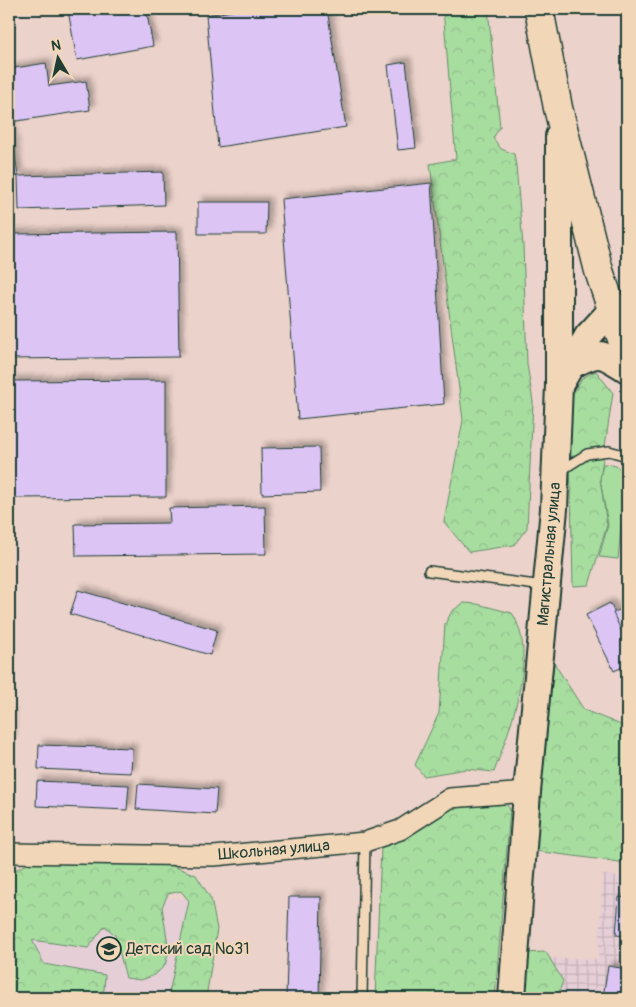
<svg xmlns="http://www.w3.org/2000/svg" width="636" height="1007" viewBox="0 0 636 1007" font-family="Pangolin,sans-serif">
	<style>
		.built { fill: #e6ced7 }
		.industrial { fill: url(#industrial-grid) }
		.grass { fill: #a8dda0; stroke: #648d6a }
		.forest { fill: url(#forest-crowns); stroke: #648d6a }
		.building { fill: #dcc5f5; stroke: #1f3d34; filter: url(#shadow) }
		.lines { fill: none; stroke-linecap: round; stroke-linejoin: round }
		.lane-casing { stroke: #1f3d34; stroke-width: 12 }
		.street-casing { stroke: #1f3d34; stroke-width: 22 }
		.secondary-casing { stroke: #1f3d34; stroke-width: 30 }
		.primary-casing { stroke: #1f3d34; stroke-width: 31 }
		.lane { stroke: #f1d7b8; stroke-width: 9 }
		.street { stroke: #f1d7b8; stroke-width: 19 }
		.secondary { stroke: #f1d7b8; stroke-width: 26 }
		.primary { stroke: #f1d7b8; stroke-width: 28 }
		.labels { text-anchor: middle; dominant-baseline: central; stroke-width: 4; stroke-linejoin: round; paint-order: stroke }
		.street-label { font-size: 16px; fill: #1f3d34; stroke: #f1d7b8 }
		.poi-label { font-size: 16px; fill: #1f3d34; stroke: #f1d7b8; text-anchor: start }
	</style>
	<defs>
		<pattern id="industrial-grid" width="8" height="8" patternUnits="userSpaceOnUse" patternTransform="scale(1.25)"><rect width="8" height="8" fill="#e6ced7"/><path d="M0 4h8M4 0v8" fill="none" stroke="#c5b2b9"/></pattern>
		<pattern id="forest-crowns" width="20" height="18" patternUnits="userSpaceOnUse" patternTransform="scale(1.25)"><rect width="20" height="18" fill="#a8dda0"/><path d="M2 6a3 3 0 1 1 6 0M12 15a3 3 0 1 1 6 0" fill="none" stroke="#90bf8a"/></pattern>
		<filter id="shadow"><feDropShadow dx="4.5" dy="-4.5" stdDeviation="2.5" flood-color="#0004"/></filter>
	</defs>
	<rect width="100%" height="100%" fill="#ebd2ca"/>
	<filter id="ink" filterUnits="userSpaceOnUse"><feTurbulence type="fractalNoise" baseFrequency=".02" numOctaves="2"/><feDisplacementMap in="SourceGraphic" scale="10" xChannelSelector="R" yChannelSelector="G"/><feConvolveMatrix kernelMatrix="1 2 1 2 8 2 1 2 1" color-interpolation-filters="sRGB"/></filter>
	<g filter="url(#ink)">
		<polygon class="built" points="9,894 211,899 207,998 9,998"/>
		<polygon class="industrial" points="603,875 627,878 627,998 548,998 549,958 598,959"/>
		<path class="grass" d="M603 464C615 464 621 467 626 478L618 559 599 557 608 525 600 479Z"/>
		<g class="forest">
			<polygon points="443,9 488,9 500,127 493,138 501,149 514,154 516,166 523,245 527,364 533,402 527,528 514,545 469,552 444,522 463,420 430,164 456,159"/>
			<polygon points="596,371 613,393 600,479 607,525 589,585 573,586 571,488 566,406 582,378"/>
			<path d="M464 603 477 604 512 613C539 655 510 728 494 772L466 769 424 776 415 765 439 713 445 624 452 611Z"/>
			<polygon points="554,663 584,710 621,725 627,705 627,863 535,851"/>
			<polygon points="502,799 510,809 495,998 375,998 381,847 449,804"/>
			<polygon points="155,859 196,875 211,899 217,929 206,998 168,998 189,901 181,891 168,894 162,907 169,951 165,965 155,975 141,980 126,978 115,935 105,926 88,948 32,940 44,964 105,975 104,990 92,998 9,998 9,880 17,869 32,862"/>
			<polygon points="546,952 563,981 557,998 520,998 523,953"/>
		</g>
		<g class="building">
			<polygon points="75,9 146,9 153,46 77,60 68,10"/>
			<polygon points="246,9 327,9 346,127 218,147 206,15"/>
			<polygon points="406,62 416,148 398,150 388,65"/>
			<polygon points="46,63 49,86 86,81 90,110 10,122 18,176 9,178 9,69"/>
			<polygon points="163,172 164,205 19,210 18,176"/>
			<polygon points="431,183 444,404 298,419 281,199"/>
			<polygon points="198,202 267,202 266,234 198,234"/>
			<polygon points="177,232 179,357 9,359 9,234"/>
			<polygon points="166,380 166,497 11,498 11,381"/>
			<polygon points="319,447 320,492 262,494 261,448"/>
			<polygon points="265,506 266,554 76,556 75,524 170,523 169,508"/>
			<polygon points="78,590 217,630 210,655 70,614"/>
			<polygon points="610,603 627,638 627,665 614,671 586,615"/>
			<polygon points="627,606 627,643 613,613"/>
			<polygon points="9,713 10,713 11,741 9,741"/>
			<polygon points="39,745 132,748 131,773 38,769"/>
			<polygon points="37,781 129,785 127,810 36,806"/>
			<polygon points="138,784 217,789 215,814 136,809"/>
			<polygon points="289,897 321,897 319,998 286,998"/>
			<polygon points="619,897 627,898 627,936 616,935"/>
			<polygon points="608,966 627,969 627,998 603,997"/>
		</g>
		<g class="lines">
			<g class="lane-casing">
				<g id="lane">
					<polyline points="560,471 587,454 609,451 627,456"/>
					<polyline points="429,571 544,586"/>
					<polyline points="362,998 365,842"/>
				</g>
			</g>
			<g class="street-casing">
				<polyline id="street" points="9,853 214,856 365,842 400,830 450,798 527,792"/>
			</g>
			<g class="secondary-casing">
				<g id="secondary">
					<path d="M571 365C601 350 600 352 627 369"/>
					<polyline points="560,384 588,336 612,310"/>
					<polyline points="512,998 527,792 554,509 559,385 559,136"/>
				</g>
			</g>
			<g class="primary-casing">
				<polyline id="primary" points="539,9 558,108 599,271 627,354"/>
			</g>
			<use href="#lane" class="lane"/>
			<use href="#street" class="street"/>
			<use href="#secondary" class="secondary"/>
			<use href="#primary" class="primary"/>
		</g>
	</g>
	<defs>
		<g id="school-ring" transform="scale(1.25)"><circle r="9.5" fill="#f1d7b8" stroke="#1f3d34" stroke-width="1.5"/><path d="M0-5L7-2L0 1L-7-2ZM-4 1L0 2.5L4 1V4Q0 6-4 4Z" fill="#1f3d34"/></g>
	</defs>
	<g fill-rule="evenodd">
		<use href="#school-ring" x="109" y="949"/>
	</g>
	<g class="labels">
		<g class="street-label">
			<text transform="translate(549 554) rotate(-85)">Магистральная улица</text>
			<text transform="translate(274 850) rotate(-5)">Школьная улица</text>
		</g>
		<g class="poi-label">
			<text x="126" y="949">Детский сад №31</text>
		</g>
	</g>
	<rect width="636" height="1007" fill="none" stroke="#f1d7b8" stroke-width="30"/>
	<rect x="15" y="15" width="606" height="977" fill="none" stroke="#1f3d34" stroke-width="2" filter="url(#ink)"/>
	<g transform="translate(58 58) rotate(351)" stroke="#f1d7b8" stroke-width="4" paint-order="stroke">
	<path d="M0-4L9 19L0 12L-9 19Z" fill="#1f3d34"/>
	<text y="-8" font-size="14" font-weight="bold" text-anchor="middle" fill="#1f3d34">N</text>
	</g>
</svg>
